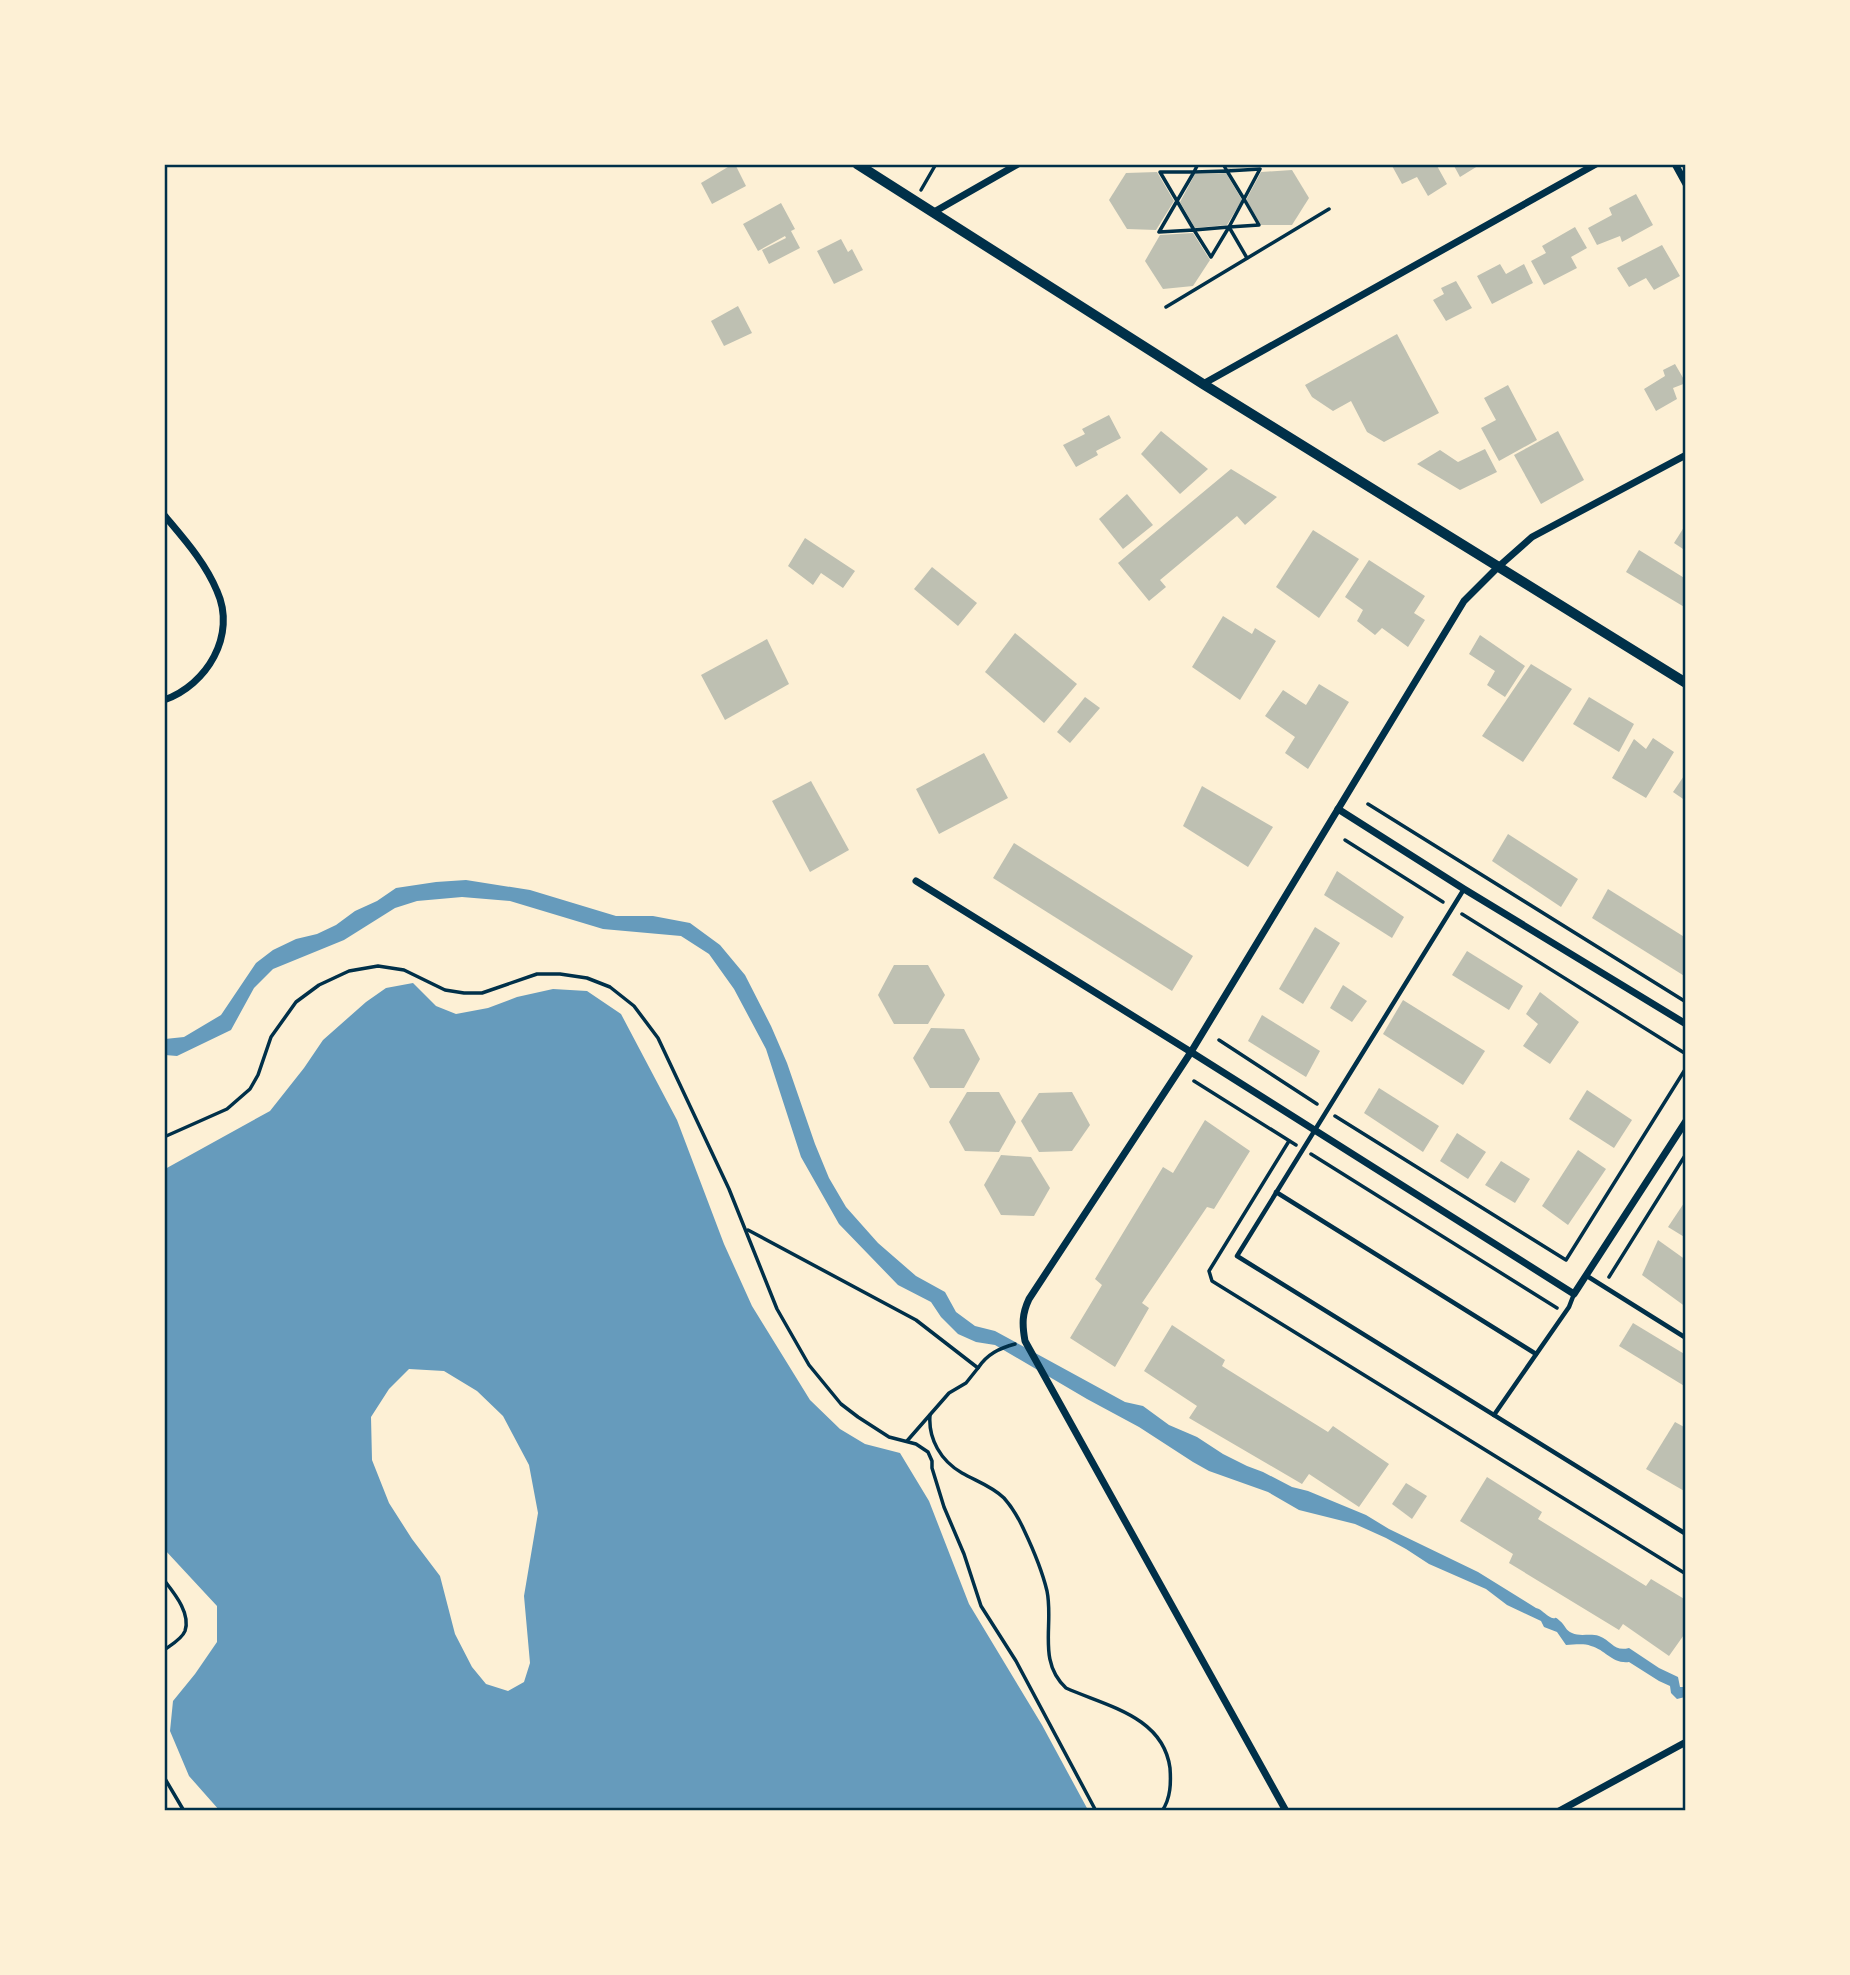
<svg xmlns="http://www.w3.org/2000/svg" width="1850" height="1975" viewBox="0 0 1850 1975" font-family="'Varela Round',sans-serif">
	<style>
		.water { fill: #669bbc; fill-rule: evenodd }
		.building { fill: #bec0b2 }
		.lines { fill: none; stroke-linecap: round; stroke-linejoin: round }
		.path { stroke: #003049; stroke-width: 3.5 }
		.service { stroke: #003049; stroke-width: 4.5 }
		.minor { stroke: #003049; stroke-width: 7 }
		.tertiary { stroke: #003049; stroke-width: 10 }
		.neatline { fill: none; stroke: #003049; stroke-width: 2.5 }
	</style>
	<rect width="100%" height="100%" fill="#fdf0d5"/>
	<g class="water">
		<path d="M466 880 530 890 616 916H653L690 923 720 945 745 975 771 1026 787 1063 815 1144 829 1178 846 1207 878 1243 916 1276 945 1292 956 1312 975 1326 995 1331 1125 1402 1143 1406 1169 1425 1197 1437 1223 1454 1247 1466 1263 1472 1292 1487 1308 1491 1366 1515 1389 1529 1478 1572 1536 1608C1543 1610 1544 1614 1550 1617 1558 1621 1553 1614 1560 1621 1565 1625 1566 1631 1572 1633 1580 1637 1590 1633 1599 1636 1612 1641 1614 1652 1629 1648L1659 1668 1678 1677 1680 1687H1685V1697L1677 1699 1671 1693 1670 1686 1659 1681 1629 1662C1612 1664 1606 1650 1591 1646 1583 1643 1574 1645 1566 1645L1557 1632 1544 1627 1541 1621 1507 1605 1486 1589 1429 1564 1406 1549 1386 1538 1355 1524 1299 1510 1268 1492 1209 1471 1193 1462 1139 1427 1087 1399 995 1345 976 1342 958 1334 941 1317 931 1302 898 1285 839 1224 801 1157 766 1049 734 989 709 954 681 936 603 929 510 901 462 897 417 901 395 908 344 940 273 969 254 988 231 1030 177 1056 165 1055V1039L184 1037 221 1015 256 963 273 950 296 939 317 934 336 925 355 911 377 901 396 888 436 882Z"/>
		<path d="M413 983 436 1006 456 1014 488 1008 517 997 553 989 587 991 621 1014 677 1120 724 1244 752 1306 810 1400 840 1429 865 1444 900 1453 929 1501 969 1604 1042 1725 1088 1810 220 1811 189 1776 170 1731 173 1701 195 1674 217 1642V1606L165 1550V1169L270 1111 304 1068 323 1040 366 1002 386 988ZM409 1369 444 1371 477 1391 503 1416 529 1465 538 1513 524 1596 530 1663 524 1682 508 1691 486 1684 472 1667 455 1634 440 1576 412 1539 389 1503 372 1460 371 1417 389 1389Z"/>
	</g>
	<g class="building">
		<polygon points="733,164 735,164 746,186 712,204 701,183"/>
		<polygon points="1225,164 1260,164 1258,167 1228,169"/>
		<polygon points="1391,164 1427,164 1428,167 1436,164 1447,184 1428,196 1417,177 1402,184"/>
		<polygon points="1453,164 1481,164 1460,177"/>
		<polygon points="1292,170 1309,198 1292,225 1261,225 1246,200 1261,172"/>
		<polygon points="1157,172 1174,201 1156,230 1127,229 1109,200 1126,173"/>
		<polygon points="1226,173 1242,200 1227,225 1195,228 1180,202 1195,174"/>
		<polygon points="1636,194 1653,225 1622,242 1620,236 1597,245 1588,228 1612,215 1609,208"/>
		<polygon points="781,203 795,229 791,231 800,248 769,264 762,250 786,238 785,236 758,251 743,224"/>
		<polygon points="1575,227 1587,248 1571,257 1577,268 1544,285 1531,261 1546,253 1542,246"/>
		<polygon points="1193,233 1210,260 1193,286 1163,289 1145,261 1160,235"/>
		<polygon points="841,239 848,252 852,249 863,270 834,284 817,251"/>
		<polygon points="1662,245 1680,276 1654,290 1646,278 1629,287 1617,268"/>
		<polygon points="1500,264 1506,274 1524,264 1533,283 1492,304 1477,276"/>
		<polygon points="1456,281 1472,308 1446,321 1433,300 1444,294 1441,288"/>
		<polygon points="738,306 752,333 724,346 711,321"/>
		<polygon points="1397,334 1439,413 1384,442 1367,432 1351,401 1333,411 1312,397 1305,385"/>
		<polygon points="1675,364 1686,383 1673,388 1677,399 1656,411 1644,389 1665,376 1663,370"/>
		<polygon points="1508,385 1537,440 1499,461 1481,428 1496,420 1484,398"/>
		<polygon points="1109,415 1121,438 1096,451 1098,455 1076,467 1063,445 1085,434 1082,429"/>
		<polygon points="1161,431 1208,469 1180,494 1141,454"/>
		<polygon points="1558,431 1584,480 1541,504 1514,455"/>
		<polygon points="1485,449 1497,472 1460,490 1417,464 1440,450 1458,462"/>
		<polygon points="1231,469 1277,497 1245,525 1237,516 1160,580 1166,587 1149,601 1118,563"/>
		<polygon points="1127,494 1153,525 1123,549 1099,519"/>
		<polygon points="1686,524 1686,551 1674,543"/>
		<polygon points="1313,530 1359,559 1319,618 1276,587"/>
		<polygon points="805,538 855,571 843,588 821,573 813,585 788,566"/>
		<polygon points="1639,550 1686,579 1686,608 1626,572"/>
		<polygon points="1369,560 1425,596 1414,613 1425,620 1408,647 1382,628 1375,635 1357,621 1363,610 1345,597"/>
		<polygon points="932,567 977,603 958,626 914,589"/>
		<polygon points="1223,616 1252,634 1255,628 1276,641 1240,700 1192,667"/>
		<polygon points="1015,633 1077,684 1044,723 985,672"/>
		<polygon points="1480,635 1525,666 1505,697 1487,685 1495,671 1469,654"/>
		<polygon points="767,639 789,684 725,720 701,675"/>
		<polygon points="1531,664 1572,689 1523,762 1482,736"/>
		<polygon points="1319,684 1349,702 1308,769 1285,753 1295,737 1265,716 1283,690 1306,705"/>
		<polygon points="1085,697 1100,708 1070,743 1057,732"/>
		<polygon points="1589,697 1634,724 1619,752 1573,724"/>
		<polygon points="1653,738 1674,752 1646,798 1612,778 1634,739 1646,749"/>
		<polygon points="984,753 1008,798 939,834 916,789"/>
		<polygon points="1686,773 1686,801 1673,792"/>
		<polygon points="811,781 849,850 810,872 772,801"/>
		<polygon points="1202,786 1273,827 1248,867 1183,826"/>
		<polygon points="1508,834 1578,879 1561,907 1492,861"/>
		<polygon points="1014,843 1193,956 1172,991 993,878"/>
		<polygon points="1337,871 1404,917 1392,938 1324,895"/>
		<polygon points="1608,889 1686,938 1686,977 1592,918"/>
		<polygon points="1315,927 1340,943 1303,1004 1279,989"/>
		<polygon points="1467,951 1523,986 1509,1010 1452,975"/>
		<polygon points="894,965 928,965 945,995 928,1024 894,1024 878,995"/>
		<polygon points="1343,985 1367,1001 1352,1022 1330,1008"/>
		<polygon points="1540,992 1579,1022 1550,1064 1523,1046 1538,1024 1526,1014"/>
		<polygon points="1403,1000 1485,1051 1463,1085 1383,1034"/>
		<polygon points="1262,1015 1320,1051 1306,1077 1248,1041"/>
		<polygon points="931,1028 964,1029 980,1059 964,1088 930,1088 913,1058"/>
		<polygon points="1379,1088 1439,1126 1423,1152 1364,1113"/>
		<polygon points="1587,1090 1632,1120 1614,1148 1569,1119"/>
		<polygon points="967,1092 999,1092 1016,1122 999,1152 965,1151 949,1122"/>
		<polygon points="1072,1092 1090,1125 1072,1151 1039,1152 1021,1121 1039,1093"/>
		<polygon points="1205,1120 1250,1151 1214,1209 1207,1207 1142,1303 1149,1308 1115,1367 1070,1338 1102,1285 1095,1279 1163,1167 1173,1173"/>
		<polygon points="1457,1133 1486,1152 1468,1179 1440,1161"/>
		<polygon points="1578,1150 1606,1169 1568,1225 1542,1206"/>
		<polygon points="1001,1155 1031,1157 1050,1188 1034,1216 1001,1215 984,1185"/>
		<polygon points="1501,1161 1530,1179 1515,1203 1485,1185"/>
		<polygon points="1686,1200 1686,1238 1668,1227"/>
		<polygon points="1658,1240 1686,1260 1686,1307 1642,1275"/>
		<polygon points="1633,1323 1686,1355 1686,1387 1619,1346"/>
		<polygon points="1172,1325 1225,1360 1222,1366 1328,1432 1333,1426 1389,1464 1359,1507 1309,1474 1302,1484 1189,1418 1197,1406 1144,1371"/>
		<polygon points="1675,1422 1686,1428 1686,1492 1646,1469"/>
		<polygon points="1487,1477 1542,1512 1538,1519 1646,1586 1651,1579 1686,1600 1686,1632 1669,1656 1623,1624 1619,1630 1509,1563 1513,1554 1460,1521"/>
		<polygon points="1406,1483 1427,1496 1412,1519 1392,1504"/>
	</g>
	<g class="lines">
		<g class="path">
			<polyline points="1198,164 1194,172 1160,172 1177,201 1159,232 1194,230 1211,257 1229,227 1259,225 1244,199 1260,169 1227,171 1223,164"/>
			<polygon points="1227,171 1244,199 1229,227 1194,230 1177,201 1194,172"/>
			<polyline points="921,190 936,164"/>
			<polyline points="1229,227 1247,258"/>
			<polyline points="1166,307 1329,209"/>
			<polyline points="1368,804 1686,1002"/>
			<polyline points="1345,840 1443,902"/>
			<polyline points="1462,914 1686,1054"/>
			<polyline points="1219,1040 1317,1104"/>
			<polyline points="1194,1081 1296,1145"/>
			<polyline points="1335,1116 1566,1260 1686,1068"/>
			<polyline points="164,1137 227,1109 250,1089 258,1075 271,1037 296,1002 319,985 349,971 378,966 404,970 445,990 464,993 482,993 537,974 560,974 587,978 610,987 634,1006 658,1038 729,1189 777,1309 809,1365 841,1404 858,1417 889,1437 916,1444 928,1452 932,1461 932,1468 944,1507 964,1554 981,1606 1016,1661 1096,1811"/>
			<polyline points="1289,1141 1209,1271 1212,1281 1686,1574"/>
			<polyline points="1311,1154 1557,1308"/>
			<path d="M748 1230 916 1320 978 1368C987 1354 1000 1348 1015 1344"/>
			<polyline points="1609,1277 1686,1154"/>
			<path d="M930 1415C928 1439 941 1461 962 1473 976 1481 992 1486 1004 1498 1012 1507 1019 1519 1024 1530 1033 1549 1042 1570 1047 1591 1054 1625 1037 1661 1066 1688 1106 1706 1163 1716 1170 1768 1171 1782 1171 1798 1162 1811"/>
			<polyline points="907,1441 949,1393 966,1383 978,1368"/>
			<path d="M164 1580C174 1593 191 1613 185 1631 182 1639 171 1645 164 1650"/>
			<polyline points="164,1777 184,1811"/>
		</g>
		<g class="service">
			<polyline points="1464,889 1237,1256 1686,1534"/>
			<polyline points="1276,1192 1536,1354"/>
			<polyline points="1587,1276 1686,1338"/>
			<polyline points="1494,1415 1569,1307 1574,1294"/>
		</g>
		<g class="minor">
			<polyline points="1675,164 1686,184"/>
			<polyline points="934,212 1018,164"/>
			<polyline points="1203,384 1596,164"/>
			<path d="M164 515C184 539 205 562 217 591 237 635 207 685 164 700"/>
			<polyline points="1338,809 1464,889 1686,1024"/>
			<polyline points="916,881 1191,1052 1574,1294 1686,1121"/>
			<path d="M1286 1811 1025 1341C1022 1324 1022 1314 1029 1299L1191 1052 1464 601 1497 568 1532 537 1686 455"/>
			<polyline points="1559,1811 1686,1742"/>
		</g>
		<polyline class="tertiary" points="857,164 1203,384 1686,683"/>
	</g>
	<rect width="1850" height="1975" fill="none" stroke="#fdf0d5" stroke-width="332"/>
	<rect x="166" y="166" width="1518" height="1643" class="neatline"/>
</svg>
